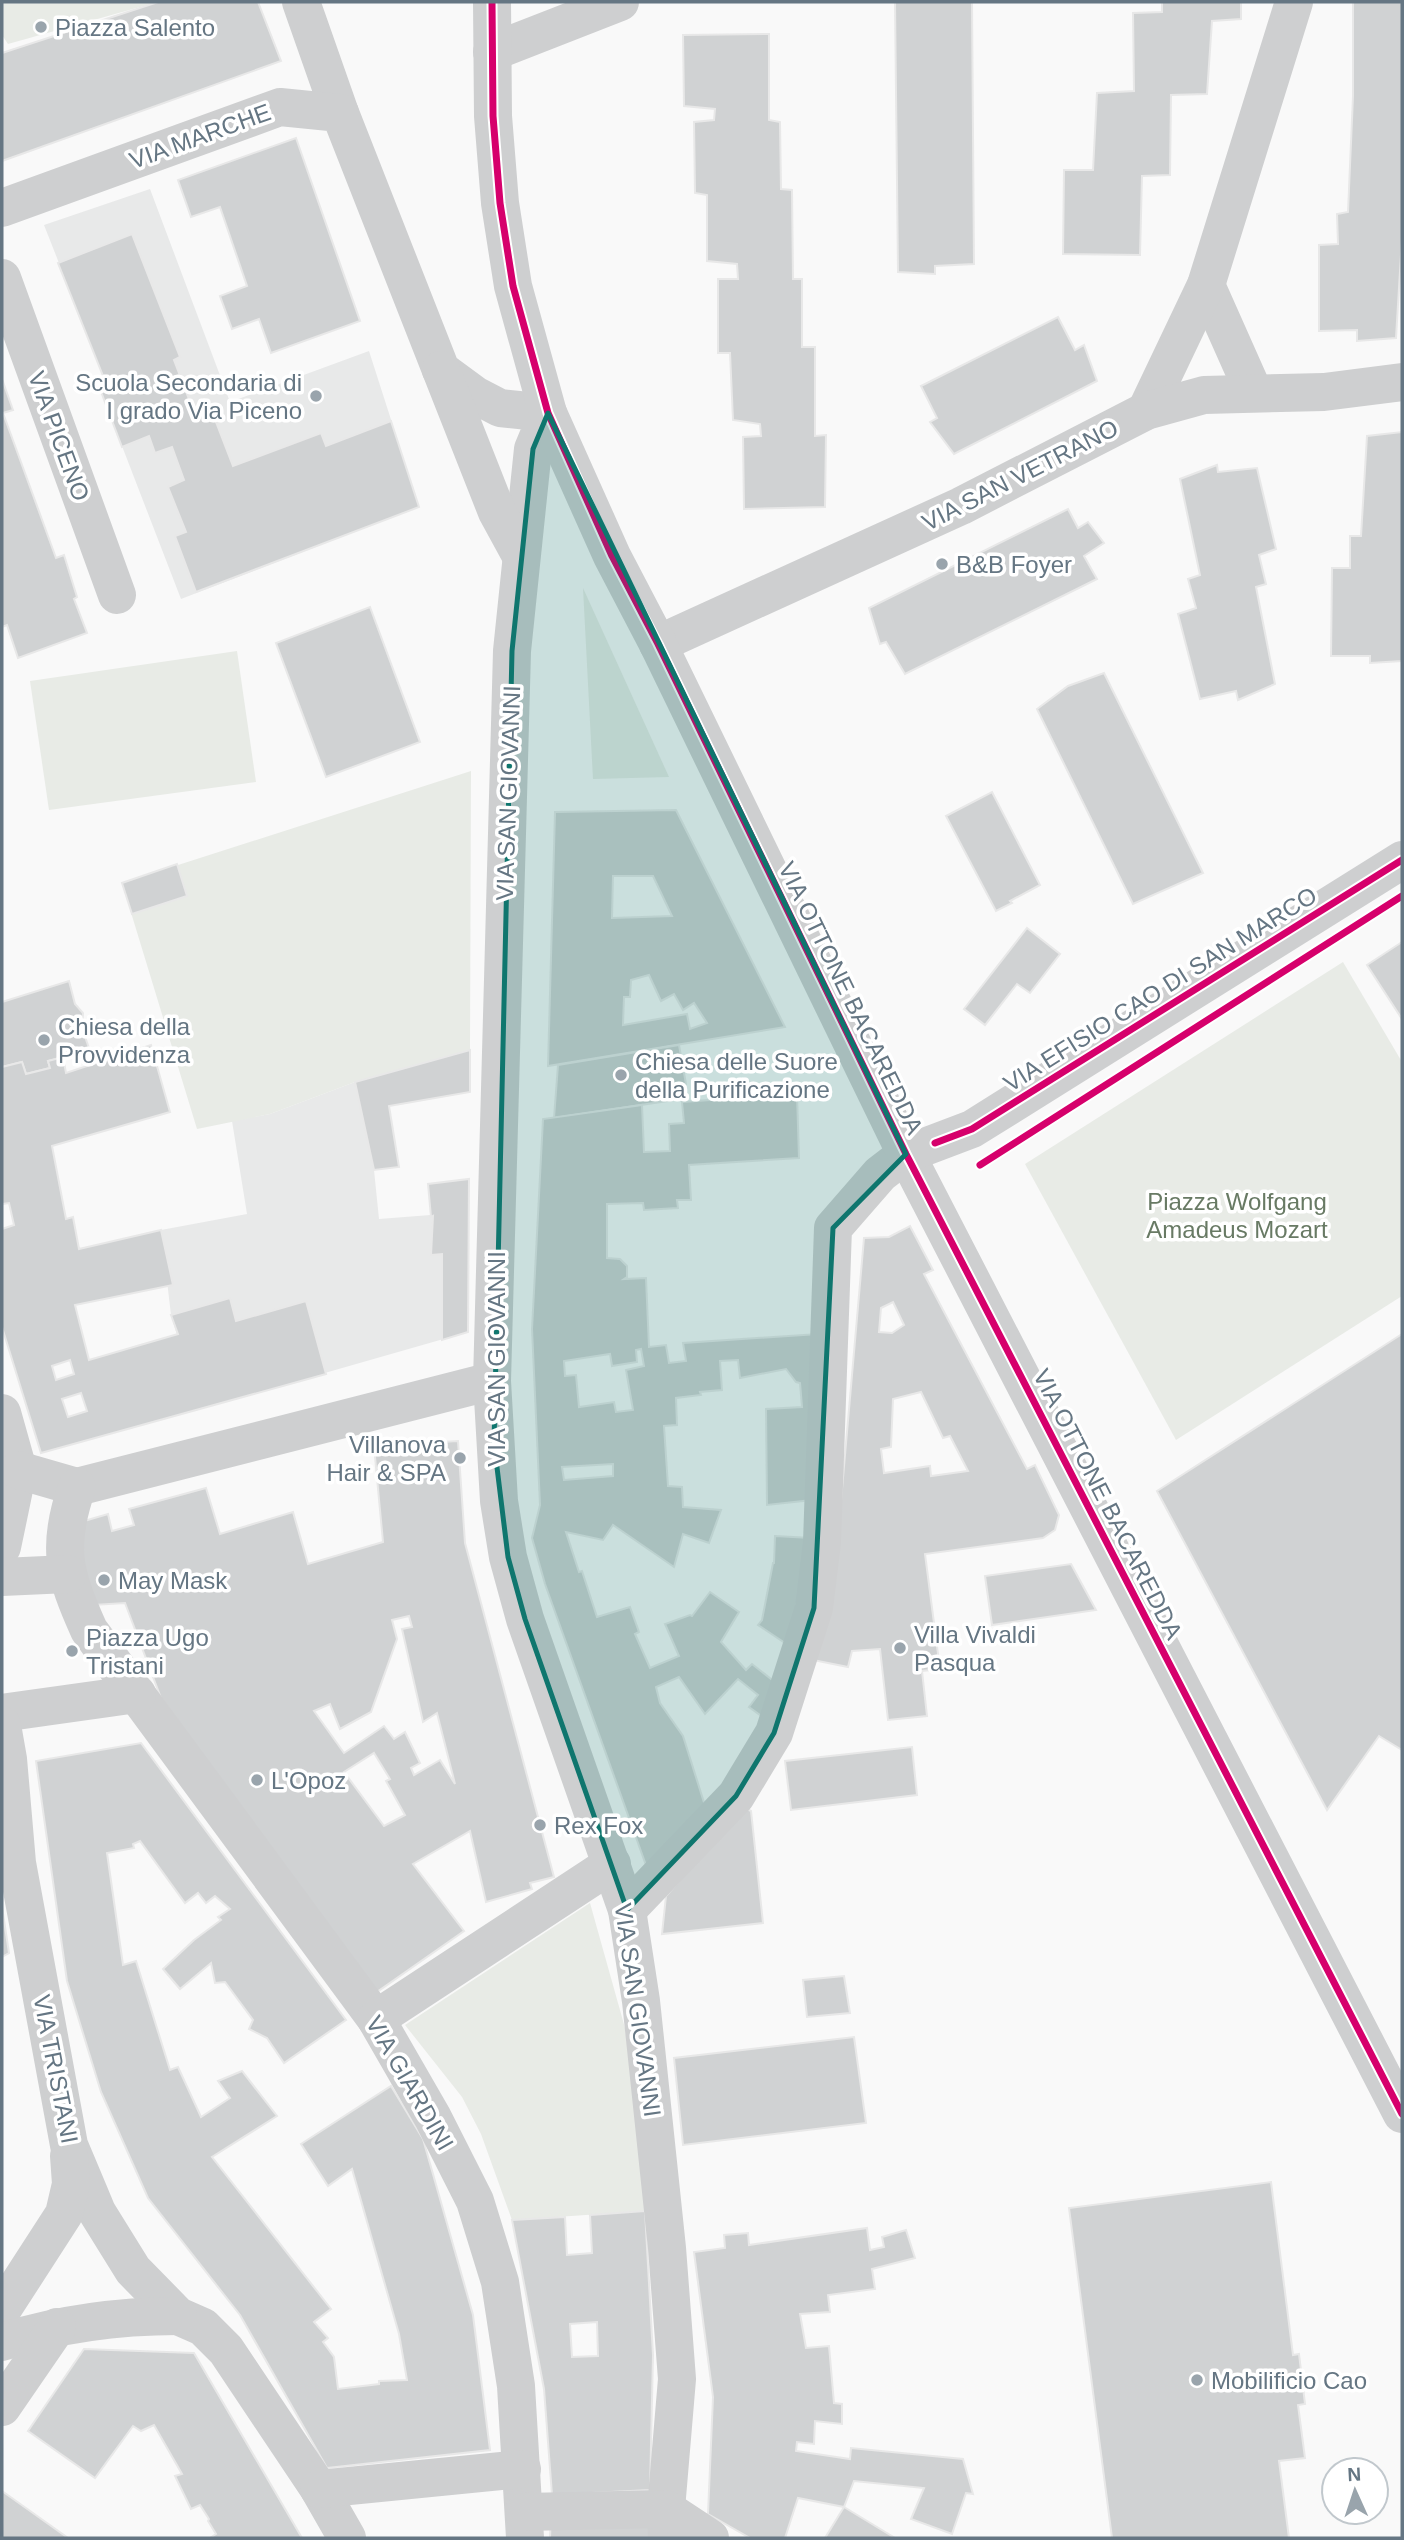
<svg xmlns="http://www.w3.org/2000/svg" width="1404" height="2540" viewBox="0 0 1404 2540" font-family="Arial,sans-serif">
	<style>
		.built { fill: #e8e9e9 }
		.green { fill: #e8ebe6 }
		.building { fill: #d0d2d3; stroke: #e8e8e8; stroke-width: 2; fill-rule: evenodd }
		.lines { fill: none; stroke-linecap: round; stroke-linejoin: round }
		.minor { stroke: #cecfd0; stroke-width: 38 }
		.tertiary { stroke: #cecfd0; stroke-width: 38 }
		.cycleway-casing { stroke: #fff; stroke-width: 11 }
		.cycleway { stroke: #d6006c; stroke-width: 7 }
		.marked { fill: #0f766e; fill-opacity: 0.2; stroke: #0f766e; stroke-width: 5; stroke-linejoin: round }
		.poi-dot { fill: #99a4ac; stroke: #fff; stroke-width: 2.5 }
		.labels { text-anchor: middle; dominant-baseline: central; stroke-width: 7; stroke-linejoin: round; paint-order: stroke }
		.poi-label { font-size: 24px; fill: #657683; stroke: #fff; text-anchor: start }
		.street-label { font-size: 24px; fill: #657683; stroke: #fff }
		.park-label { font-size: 24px; fill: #687a64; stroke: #fff }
	</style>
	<rect width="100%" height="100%" fill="#f9f9f9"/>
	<g class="built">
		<polygon points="150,189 230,402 369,351 419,507 181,599 100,389 107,385 44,225"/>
		<polygon points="355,1082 374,1170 379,1219 469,1212 468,1332 199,1409 171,1315 161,1230 247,1214 232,1121 270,1114"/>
	</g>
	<g class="green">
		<polygon points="2,2 158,2 8,44 2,35"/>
		<polygon points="583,588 669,777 593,779"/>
		<polygon points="237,651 256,782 49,810 30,681"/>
		<polygon points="471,771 470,1050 355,1082 270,1114 197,1129 122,883"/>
		<polygon points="1343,962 1402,1062 1402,1296 1176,1440 1025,1164"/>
		<polygon points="590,1903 625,2028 636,2114 645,2211 512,2220 481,2134 462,2097 405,2025"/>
	</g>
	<g class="building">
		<polygon points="158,2 258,2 281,61 2,161 2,53"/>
		<polygon points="895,2 972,2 974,264 935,266 935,274 898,272"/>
		<polygon points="1162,2 1241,2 1241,19 1212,21 1207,94 1171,95 1170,175 1142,176 1140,255 1063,254 1064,170 1093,170 1097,93 1134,91 1133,13 1162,12"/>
		<polygon points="1353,2 1402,2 1402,238 1396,338 1357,341 1357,330 1319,331 1319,245 1338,244 1337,214 1348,212 1353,96"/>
		<polygon points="769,34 769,120 780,122 781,189 792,190 793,279 802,279 802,347 815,347 815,436 826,435 825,507 744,509 743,437 761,436 760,424 733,420 730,353 718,353 718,279 738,279 737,264 707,261 707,195 695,193 694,122 714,120 715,109 684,106 683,35"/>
		<polygon points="296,138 360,321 271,353 259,319 232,329 220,296 247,286 220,207 191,217 178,180"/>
		<polygon points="132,234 180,357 174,360 195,415 211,409 233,466 321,433 326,446 391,421 419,507 196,592 175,536 186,532 168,487 184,480 172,447 155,453 149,436 122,447 100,389 107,386 58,263"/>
		<polygon points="1058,317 1075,350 1084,345 1097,381 954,454 930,422 937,418 921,386"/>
		<polygon points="2,379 13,410 3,413 56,558 64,555 77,597 74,599 87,633 18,658 7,625 2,627"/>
		<polygon points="1402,432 1402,661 1370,663 1370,656 1331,656 1332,568 1350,568 1350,536 1361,536 1367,436"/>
		<polygon points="1217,465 1218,472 1257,468 1276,549 1259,555 1266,584 1256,587 1275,684 1238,700 1236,691 1200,699 1178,614 1196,608 1188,579 1200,575 1180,479"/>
		<polygon points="1068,509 1078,528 1088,522 1104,543 1084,556 1097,579 905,674 886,642 880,644 869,608"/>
		<polygon points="370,607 420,742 326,777 276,643"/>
		<polygon points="1104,673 1203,873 1133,904 1037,709 1068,686"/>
		<polygon points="992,792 1040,885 1010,901 1012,903 996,911 946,816"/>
		<path d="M676 810 785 1027 548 1066 555 812ZM613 876H653L672 916 612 918ZM649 975 661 1001 674 994 683 1010 694 1003 707 1023 690 1029 687 1014 623 1025 624 997H630L631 980Z"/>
		<polygon points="177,864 187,896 132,914 122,883"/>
		<polygon points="1027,928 1060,954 1030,993 1017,984 985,1025 964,1009"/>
		<polygon points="1402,942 1402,1019 1367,965"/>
		<polygon points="69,981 75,1004 83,1013 82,1028 90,1051 48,1061 50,1068 26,1074 22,1062 2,1067 2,1002"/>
		<path d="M151 1045 170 1112 52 1146 66 1219 73 1217 79 1249 161 1230 173 1285 75 1305 89 1360 178 1334 171 1315 230 1298 236 1321 306 1301 326 1374 41 1453 2 1327V1229L14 1225 9 1203 2 1204V1067L22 1062 26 1074 50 1068 48 1061 63 1057 66 1073ZM70 1360 74 1374 56 1380 52 1366ZM81 1393 87 1411 68 1417 62 1399Z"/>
		<polygon points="679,1045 686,1084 674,1100 554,1118 558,1065"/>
		<polygon points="470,1050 470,1092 389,1106 399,1167 374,1170 355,1082"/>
		<path d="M797 1094 799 1158 689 1165 691 1200H677L678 1208 644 1210 643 1203 607 1204V1258L620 1259 627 1266V1277L624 1279 646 1278 649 1347 666 1345 669 1363 686 1361 683 1343 818 1334 812 1500 767 1505 766 1409 802 1407 800 1383 796 1382 786 1369 740 1378 738 1360 720 1361 722 1390 700 1392 701 1395 676 1398 677 1425 664 1426 668 1486 682 1487 683 1507 721 1510 709 1543 683 1534 674 1567 613 1525 603 1540 566 1532 579 1572 582 1571 597 1617 630 1607 639 1632 635 1634 650 1668 679 1656 665 1624 690 1615 692 1616 710 1592 739 1612 721 1642 746 1670 752 1664 780 1686 768 1721 749 1707 758 1695 738 1679 705 1714 679 1677 656 1687 660 1703 683 1736 707 1812 647 1868 545 1584 532 1538 540 1505 532 1329 543 1119 642 1105 644 1152 670 1151 669 1124 684 1123 682 1102ZM641 1349 644 1366 626 1370 633 1410 616 1412 614 1402 579 1407 576 1375 565 1376 564 1361 610 1354 612 1366 637 1362 636 1350ZM613 1464V1476L564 1480 562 1467Z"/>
		<polygon points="469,1179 468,1332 442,1340 442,1254 431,1255 433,1216 431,1217 428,1184"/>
		<path d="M910 1226 933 1270 924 1274 1027 1469 1035 1465 1059 1515 1055 1530 1043 1538 925 1554 940 1669 922 1671 927 1716 888 1720 880 1649 852 1651 848 1667 813 1660 835 1569 864 1238 889 1237ZM893 1302 904 1325 892 1333 879 1332 881 1308ZM921 1392 943 1438 950 1436 968 1471 931 1476 930 1466 884 1473 881 1449 891 1447 893 1399Z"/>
		<polygon points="1402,1334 1402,1750 1379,1736 1327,1810 1157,1491"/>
		<path d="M458 1441 465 1543 554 1877 530 1883 532 1889 486 1902 470 1831 413 1864 464 1931 374 1994 161 1698 125 1603 93 1605 74 1524 108 1514 112 1531 134 1525 129 1509 206 1488 220 1534 293 1512 308 1564 383 1542 374 1446ZM409 1616 412 1627 402 1629 423 1722 437 1713 455 1784 440 1760 414 1775 411 1768 420 1763 405 1732 394 1739 384 1726 344 1753 314 1711 330 1704 340 1729 371 1712 397 1639 392 1620ZM374 1753 390 1779 386 1781 405 1815 384 1826 344 1772Z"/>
		<polygon points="775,1536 811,1538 788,1645 758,1625 762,1620 773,1563 774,1563"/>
		<polygon points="1071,1564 1096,1610 992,1625 985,1576"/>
		<polygon points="141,1743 346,2020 284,2063 267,2038 249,2029 253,2020 225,1982 215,1983 211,1963 180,1989 163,1969 194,1940 221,1920 218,1917 230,1909 215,1896 206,1903 198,1893 185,1903 140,1841 133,1844 134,1848 107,1853 123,1965 136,1961 170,2070 178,2067 201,2117 230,2098 218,2081 242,2071 277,2116 212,2157 331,2309 314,2322 328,2338 323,2342 334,2357 338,2389 379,2384 379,2381 407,2380 399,2334 352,2169 328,2186 301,2144 391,2086 423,2139 473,2315 490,2450 327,2468 240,2315 148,2198 101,2092 67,1981 36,1761"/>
		<polygon points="912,1747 917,1795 791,1810 785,1761"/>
		<polygon points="743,1807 751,1811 763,1923 662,1934 666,1896"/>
		<polygon points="2,1907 9,1953 2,1957"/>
		<polygon points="844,1976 850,2013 807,2017 803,1980"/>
		<polygon points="854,2037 866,2123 683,2145 674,2058"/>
		<polygon points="1271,2182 1293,2355 1299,2354 1305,2404 1298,2405 1305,2458 1279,2461 1289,2538 1112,2538 1069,2208"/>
		<path d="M645 2211 653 2355 650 2490 552 2495 544 2389 512 2220 565 2217 567 2255 592 2253 590 2215ZM597 2322 598 2356 572 2357 570 2324Z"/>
		<polygon points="867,2228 870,2250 884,2247 882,2237 906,2230 915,2258 872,2269 875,2289 828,2295 830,2312 800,2314 806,2348 829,2346 834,2403 842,2404 842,2424 815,2421 814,2444 797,2442 796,2451 850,2459 851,2448 963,2459 973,2494 966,2493 952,2534 911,2519 924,2488 854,2481 844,2507 798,2498 785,2538 750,2538 708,2514 713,2397 694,2252 725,2248 724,2235 748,2233 749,2245"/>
		<polygon points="84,2349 194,2353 302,2538 210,2538 216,2534 208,2521 209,2519 200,2505 191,2509 175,2476 182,2474 154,2425 141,2431 133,2426 95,2478 28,2431"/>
		<polygon points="2,2491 68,2538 2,2538"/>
		<polygon points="844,2507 895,2538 825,2538"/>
		<polygon points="551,2514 651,2514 651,2538 550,2538"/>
	</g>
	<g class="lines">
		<g class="minor">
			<polyline points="301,2 340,113"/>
			<polyline points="492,52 620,2"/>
			<polyline points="2,208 280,107 340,113 441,370 475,395 500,408 548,413 533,449 512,651 492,1381 499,1501 508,1557 525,1619 627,1910 641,2001 667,2248 677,2379 666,2509 667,2538"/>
			<polyline points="2,278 117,595"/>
			<polyline points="1206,285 1254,393"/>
			<polyline points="441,370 497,512 521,556"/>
			<polyline points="1146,411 1206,285 1294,2"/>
			<polyline points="658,644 961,506 1146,411 1204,395 1324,392 1402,382"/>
			<polyline points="2,1413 18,1470 2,1547"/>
			<polyline points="18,1470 77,1487 492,1381"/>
			<path d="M77 1487C56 1547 64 1574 89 1630L376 2019 433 2118 475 2201 500 2282 516 2386 525 2538"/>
			<polyline points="2,1577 68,1574"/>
			<polyline points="2,1713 137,1694"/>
			<polyline points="2,1725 8,1759 17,1863 69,2145 90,2195 97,2212 133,2270 178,2316 203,2327 226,2350 319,2489 347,2538"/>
			<polyline points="627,1910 736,1796 774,1733 814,1608 822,1542 833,1228 880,1174 906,1154"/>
			<polyline points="376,2019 612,1864"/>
			<polyline points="2,2310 64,2214 71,2184 69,2156"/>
			<path d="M2 2342C59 2324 117 2316 178 2316"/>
			<polyline points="2,2407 57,2327"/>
			<polyline points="319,2489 522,2469"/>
			<polyline points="524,2512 666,2509 710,2538"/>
		</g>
		<g class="tertiary">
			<polyline points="492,2 493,116 500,203 513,286 548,413 612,556 658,644 906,1154 1402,2114"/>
			<polyline points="906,1154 972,1129 1402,860"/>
		</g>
		<g class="cycleway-casing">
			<g id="cycleway">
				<polyline points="492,2 493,116 500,203 513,286 548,413 612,556 658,644 906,1154 1402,2114"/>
				<polyline points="935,1143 972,1129 1402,860"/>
				<polyline points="980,1165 1402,896"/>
			</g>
		</g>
		<use href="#cycleway" class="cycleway"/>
	</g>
	<path class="marked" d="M548 413 906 1154 833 1228 814 1608 774 1733 736 1796 627 1910 525 1619 508 1557 494 1443 512 651 533 449Z"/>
	<g class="poi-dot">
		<circle cx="41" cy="27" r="7"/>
		<circle cx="316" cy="396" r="7"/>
		<circle cx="942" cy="564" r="7"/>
		<circle cx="44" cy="1040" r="7"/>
		<circle cx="621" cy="1075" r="7"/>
		<circle cx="460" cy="1458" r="7"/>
		<circle cx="104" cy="1580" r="7"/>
		<circle cx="900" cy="1648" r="7"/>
		<circle cx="72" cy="1651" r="7"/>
		<circle cx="257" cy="1780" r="7"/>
		<circle cx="540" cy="1825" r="7"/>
		<circle cx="1197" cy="2380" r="7"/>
	</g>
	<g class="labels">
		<g class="poi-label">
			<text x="55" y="27">Piazza Salento</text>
			<text x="302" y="382" text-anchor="end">Scuola Secondaria di<tspan x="302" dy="28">I grado Via Piceno</tspan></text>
			<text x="956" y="564">B&amp;B Foyer</text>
			<text x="58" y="1026">Chiesa della<tspan x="58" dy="28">Provvidenza</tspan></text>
			<text x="635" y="1061">Chiesa delle Suore<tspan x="635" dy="28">della Purificazione</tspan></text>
			<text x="446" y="1444" text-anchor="end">Villanova<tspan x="446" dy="28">Hair &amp; SPA</tspan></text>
			<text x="118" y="1580">May Mask</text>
			<text x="914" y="1634">Villa Vivaldi<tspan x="914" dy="28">Pasqua</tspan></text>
			<text x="86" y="1637">Piazza Ugo<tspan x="86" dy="28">Tristani</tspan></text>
			<text x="271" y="1780">L'Opoz</text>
			<text x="554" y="1825">Rex Fox</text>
			<text x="1211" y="2380">Mobilificio Cao</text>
		</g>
		<g class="street-label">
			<text transform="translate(200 136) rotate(-20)">VIA MARCHE</text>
			<text transform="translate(59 436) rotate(70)">VIA PICENO</text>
			<text transform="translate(1020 475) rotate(-27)">VIA SAN VETRANO</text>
			<text transform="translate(508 793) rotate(-88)">VIA SAN GIOVANNI</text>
			<text transform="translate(1160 989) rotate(-32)">VIA EFISIO CAO DI SAN MARCO</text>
			<text transform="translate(851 998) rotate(64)">VIA OTTONE BACAREDDA</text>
			<text transform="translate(496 1359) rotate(-90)">VIA SAN GIOVANNI</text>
			<text transform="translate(1108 1504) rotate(63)">VIA OTTONE BACAREDDA</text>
			<text transform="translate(638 2010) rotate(82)">VIA SAN GIOVANNI</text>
			<text transform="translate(56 2069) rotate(79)">VIA TRISTANI</text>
			<text transform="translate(410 2083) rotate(60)">VIA GIARDINI</text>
		</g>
		<g class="park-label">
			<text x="1237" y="1201">Piazza Wolfgang<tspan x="1237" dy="28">Amadeus Mozart</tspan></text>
		</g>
	</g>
	<rect width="1404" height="2540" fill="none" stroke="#657683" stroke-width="7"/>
	<g transform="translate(1355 2491) rotate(357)"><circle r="33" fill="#ffffff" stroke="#c1c8cd" stroke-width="2"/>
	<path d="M0-5L12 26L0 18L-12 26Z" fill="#99a4ac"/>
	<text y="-10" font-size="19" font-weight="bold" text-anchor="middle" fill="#657683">N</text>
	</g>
</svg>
